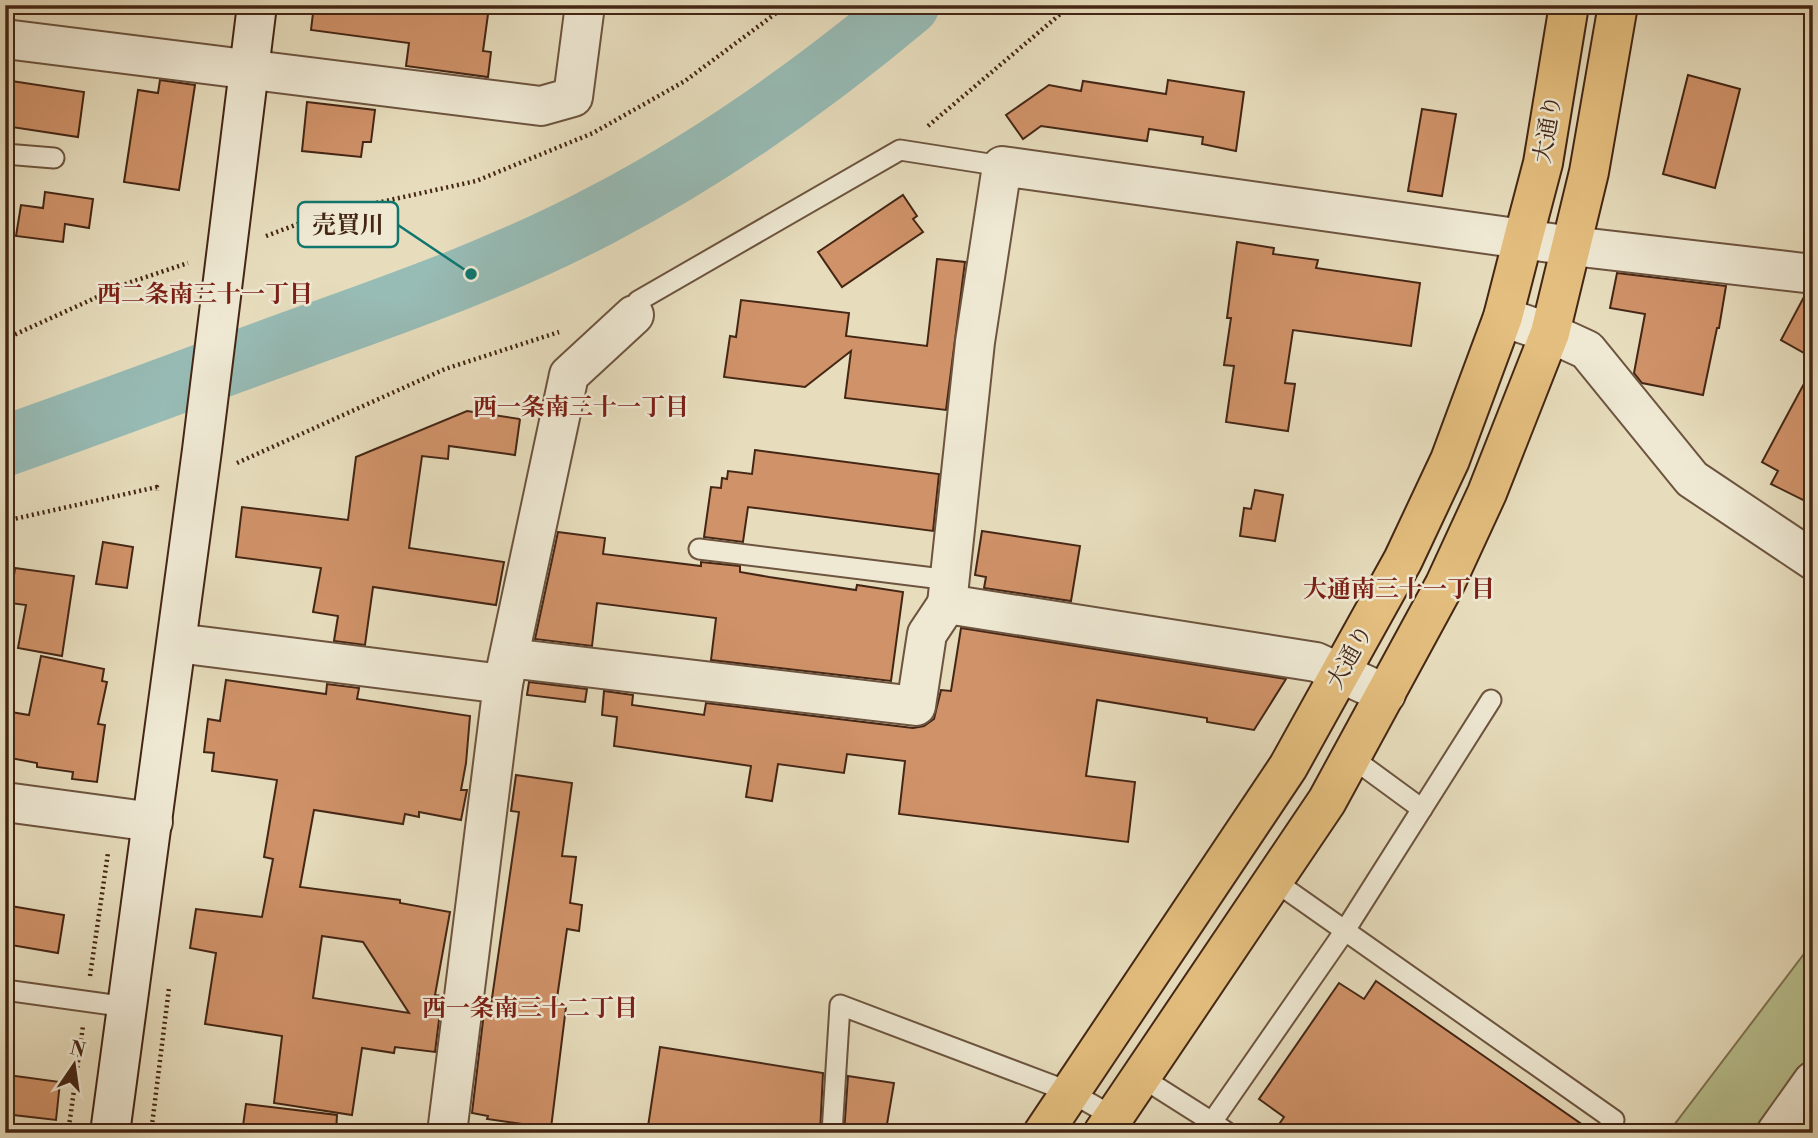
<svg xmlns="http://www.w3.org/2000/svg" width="1818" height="1138" viewBox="0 0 1818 1138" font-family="'Libre Bodoni','Noto Serif JP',serif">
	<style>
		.green { fill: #b8c08f; stroke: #7e7352; stroke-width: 2 }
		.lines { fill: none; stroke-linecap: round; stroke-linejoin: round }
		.river { stroke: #97bbb5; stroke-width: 61 }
		.building { fill: #d09269; stroke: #442615; stroke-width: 2; fill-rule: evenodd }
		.lane-casing { stroke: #6d543f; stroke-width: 23 }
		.street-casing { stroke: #6d543f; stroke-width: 42 }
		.secondary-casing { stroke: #442615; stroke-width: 42 }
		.highway-casing { stroke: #442615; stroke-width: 42 }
		.path { stroke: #442615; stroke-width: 4.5; stroke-dasharray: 2 3.5; stroke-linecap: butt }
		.lane { stroke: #efe9d4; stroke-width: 19 }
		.street { stroke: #efe9d4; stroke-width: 38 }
		.secondary { stroke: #efe9d4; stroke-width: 38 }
		.highway { stroke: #e4be7e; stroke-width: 38 }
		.labels { text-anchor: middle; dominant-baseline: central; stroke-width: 5; stroke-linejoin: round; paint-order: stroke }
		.street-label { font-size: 23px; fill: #442615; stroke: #efe9d4 }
		.neighbourhood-label { font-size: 24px; font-weight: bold; fill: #7a1f14; stroke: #efe9d4 }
		.leader { fill: none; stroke: #0f766e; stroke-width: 2.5 }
		.callout-dot { fill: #0f766e; stroke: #efe9d4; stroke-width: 2.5 }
		.callout { fill: #efe9d4; stroke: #0f766e; stroke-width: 2.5 }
		.callout-label { font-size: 24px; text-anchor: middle; font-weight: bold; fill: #442615 }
	</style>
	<rect width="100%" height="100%" fill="#e7ddbd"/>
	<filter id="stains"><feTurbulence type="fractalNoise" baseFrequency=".00286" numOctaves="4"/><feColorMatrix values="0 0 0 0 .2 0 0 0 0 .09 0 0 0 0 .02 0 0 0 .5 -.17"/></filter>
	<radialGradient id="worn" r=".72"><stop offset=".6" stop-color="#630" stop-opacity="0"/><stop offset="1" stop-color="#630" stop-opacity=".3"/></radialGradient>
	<polygon class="green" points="1813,942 1813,1133 1668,1133"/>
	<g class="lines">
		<path class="river" d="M5 446C105 411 204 373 304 337 405 301 509 264 603 214 712 157 815 84 909 5"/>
	</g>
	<g class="building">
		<polygon points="314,5 489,7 483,51 491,52 488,77 406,66 409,43 311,30"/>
		<polygon points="1688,75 1740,89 1715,188 1663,174"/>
		<polygon points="5,80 84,92 78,137 5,126"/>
		<polygon points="160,80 195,85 179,190 124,182 138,90 158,93"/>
		<polygon points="1168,80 1244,92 1236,151 1202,144 1203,137 1149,129 1147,141 1041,126 1023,139 1006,115 1049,85 1081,91 1083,81 1166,94"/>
		<polygon points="307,102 375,110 371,142 363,142 361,157 302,151"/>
		<polygon points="1422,109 1456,114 1442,196 1408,191"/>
		<polygon points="45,192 93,199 89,228 65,224 63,242 16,236 21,205 43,208"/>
		<polygon points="903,195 917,216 913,219 923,232 842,287 818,252"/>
		<polygon points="1237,242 1274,248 1273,254 1318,260 1316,268 1420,283 1411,346 1293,330 1285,383 1295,384 1288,431 1226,422 1234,366 1224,365 1231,318 1227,318"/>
		<polygon points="937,259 965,262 946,410 845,398 851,351 805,387 724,377 730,336 736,337 741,300 849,313 846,336 927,346"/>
		<polygon points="1617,273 1726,286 1719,328 1717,328 1703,395 1642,383 1634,373 1645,314 1610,308"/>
		<polygon points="1805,295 1813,295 1813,358 1781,340"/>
		<polygon points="1813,367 1813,505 1771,484 1778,471 1762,462"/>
		<polygon points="467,411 520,419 515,455 449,446 448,459 422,456 409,548 504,562 496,605 373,587 365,645 334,641 338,616 313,612 321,568 236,557 242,507 348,520 356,457"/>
		<polygon points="755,450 939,474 933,531 748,507 743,542 704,537 711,487 721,488 722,478 727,479 728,471 752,474"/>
		<polygon points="1255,490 1283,495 1275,541 1240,536 1244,508 1251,509"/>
		<polygon points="982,531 1080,546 1071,601 984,588 986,577 975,575"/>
		<polygon points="558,532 605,538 603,554 701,566 701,562 740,566 740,572 769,577 856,590 857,585 903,592 891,681 711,660 716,618 597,603 592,646 535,639"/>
		<polygon points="103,542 133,547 127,588 96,584"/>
		<polygon points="15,568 74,576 62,656 18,648 26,605 10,603"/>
		<polygon points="961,628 1286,679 1254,730 1207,722 1207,718 1097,700 1086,776 1135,782 1128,842 899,814 905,761 847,754 844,773 778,764 772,801 746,797 751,766 614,746 617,717 602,715 604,691 633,695 632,705 704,715 706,703 913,728 924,726 934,719 941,690 951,691"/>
		<polygon points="41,656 104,669 102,681 107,682 98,724 105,725 97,782 72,779 73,772 37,767 37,763 5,757 5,711 29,715"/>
		<path d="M226 680 326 694 327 684 359 688 357 699 470 716 466 763 461 790H467L461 820 419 812V817L405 814 403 824 314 810 300 887 400 900V903L450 912 435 995 442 996 435 1052 395 1047 394 1053 362 1048 352 1115 274 1103 282 1036 205 1024 216 953 190 948 196 909 262 917 273 859 264 857 277 780 212 771 214 753 204 752 208 719 220 721ZM322 936 363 942 409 1013 313 998Z"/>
		<polygon points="529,682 587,689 585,702 527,695"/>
		<polygon points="516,775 572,783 562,856 576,857 570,903 582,905 579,931 567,929 556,1005 566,1007 551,1128 487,1119 488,1116 472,1113 485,1004 491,1005 519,812 511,811"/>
		<polygon points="5,905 64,915 58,953 5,944"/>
		<polygon points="1376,981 1593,1132 1593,1133 1273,1133 1284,1117 1259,1099 1339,983 1364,999"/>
		<polygon points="660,1047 823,1073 820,1133 647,1133"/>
		<polygon points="8,1075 60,1082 56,1120 5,1114"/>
		<polygon points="848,1076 894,1083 886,1130 848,1124 847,1133 844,1133"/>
		<polygon points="246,1104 337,1115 336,1133 242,1133"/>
	</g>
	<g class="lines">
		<g class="lane-casing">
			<g id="lane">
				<polyline points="5,154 54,158"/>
				<polyline points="634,315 638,301 900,150 1002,166"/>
				<polyline points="699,549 950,580"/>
				<polyline points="1351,757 1422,809"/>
				<polyline points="1273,880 1614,1120 1605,1133"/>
				<polyline points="5,990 127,1007"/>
				<polyline points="1141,1077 1212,1122 1205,1133"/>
				<polyline points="832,1133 840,1005 1070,1092 1114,1117"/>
				<polyline points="1228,1133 1212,1122 1344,932 1491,700"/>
			</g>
		</g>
		<g class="street-casing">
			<g id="street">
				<polyline points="5,39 541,106 573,97 585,5"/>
				<polyline points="1503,317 1550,333 1587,350 1692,479 1813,560"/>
				<polyline points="947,604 975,342 1002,166 1572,246 1813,274"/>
				<polyline points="177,643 503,684"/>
				<polyline points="510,658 916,706 927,634 947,604 1316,662 1386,694"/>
				<polyline points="5,802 153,822"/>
				<polyline points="447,1133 503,684 569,375 634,315"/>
				<polyline points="1776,1133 1813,1081"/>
			</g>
		</g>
		<g class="secondary-casing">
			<polyline id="secondary" points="110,1133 202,450 257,5"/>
		</g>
		<g class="highway-casing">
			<g id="highway">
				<polyline points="1043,1133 1288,767 1403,560 1450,460 1503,317 1523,239 1543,163 1569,5"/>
				<polyline points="1103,1133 1327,801 1445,584 1487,493 1550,333 1589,172 1618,5"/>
			</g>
		</g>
		<g class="path">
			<polyline points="928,126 1071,5"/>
			<polyline points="266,236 322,215 476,181 593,133 685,81 787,5"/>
			<polyline points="5,339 128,283 188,263"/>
			<polyline points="237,463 445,369 559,332"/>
			<polyline points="5,521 157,487 157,491"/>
			<polyline points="90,976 108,853"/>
			<polyline points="68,1133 83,1026"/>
			<polyline points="151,1133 169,988"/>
		</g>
		<use href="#lane" class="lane"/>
		<use href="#street" class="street"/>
		<use href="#secondary" class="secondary"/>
		<use href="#highway" class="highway"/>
	</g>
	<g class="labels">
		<g class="street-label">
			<text transform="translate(1548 129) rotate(-80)">大通り</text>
			<text transform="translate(1350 657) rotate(-61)">大通り</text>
		</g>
		<g class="neighbourhood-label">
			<text x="205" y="295">西二条南三十一丁目</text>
			<text x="581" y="408">西一条南三十一丁目</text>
			<text x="1399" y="590">大通南三十一丁目</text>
			<text x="530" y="1009">西一条南三十二丁目</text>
		</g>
	</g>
	<path class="leader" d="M471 274L398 225"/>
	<circle class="callout-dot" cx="471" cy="274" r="7"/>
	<rect class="callout" x="298" y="202" width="100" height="45" rx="7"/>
	<g class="callout-label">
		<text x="348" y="233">売買川</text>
	</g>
	<rect width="1818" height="1138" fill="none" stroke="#e7ddbd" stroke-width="28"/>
	<rect x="7" y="7" width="1804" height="1124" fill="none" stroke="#442615" stroke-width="3.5"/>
	<rect x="14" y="14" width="1790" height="1110" fill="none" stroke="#442615" stroke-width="2"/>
	<g transform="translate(74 1065) rotate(13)" stroke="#efe9d4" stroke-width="5" paint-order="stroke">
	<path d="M0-5L12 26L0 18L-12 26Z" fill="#442615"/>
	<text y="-10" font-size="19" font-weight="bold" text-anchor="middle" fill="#442615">N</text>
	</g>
	<rect width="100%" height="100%" filter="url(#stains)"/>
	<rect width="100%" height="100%" fill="url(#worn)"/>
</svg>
